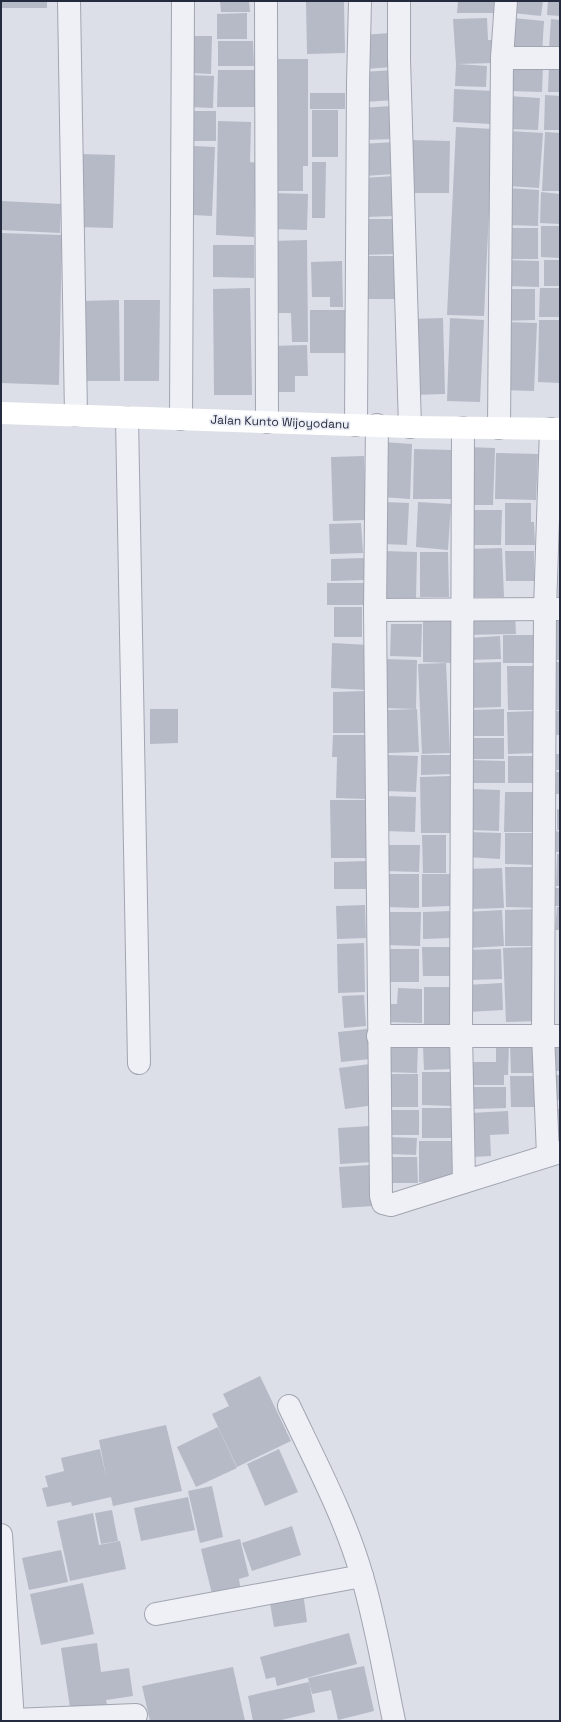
<svg xmlns="http://www.w3.org/2000/svg" width="561" height="1722" viewBox="0 0 561 1722" font-family="'Space Grotesk',sans-serif">
	<style>
		.building { fill: #b6bac7 }
		.lines { fill: none; stroke-linecap: round; stroke-linejoin: round }
		.street-casing { stroke: #a1a5b1; stroke-width: 24 }
		.street { stroke: #eff0f6; stroke-width: 22 }
		.secondary { stroke: #fff; stroke-width: 22 }
		.labels { text-anchor: middle; dominant-baseline: central; stroke-width: 3.5; stroke-linejoin: round; paint-order: stroke }
		.street-label { font-size: 12px; fill: #252b3f; stroke: #eceef5 }
	</style>
	<rect width="100%" height="100%" fill="#dcdfe7"/>
	<g class="building">
		<rect x="1" y="1" width="46" height="7"/>
		<polygon points="220,1 249,1 250,12 221,12"/>
		<polygon points="306,1 344,1 345,53 307,54"/>
		<polygon points="458,1 495,1 495,13 457,13"/>
		<polygon points="514,1 543,1 541,16 513,13"/>
		<polygon points="548,1 560,1 560,16 547,15"/>
		<polygon points="247,13 247,39 217,39 217,14"/>
		<polygon points="487,18 488,40 492,40 493,63 458,64 487,66 486,87 455,86 456,64 453,19"/>
		<polygon points="513,18 544,21 542,54 511,51"/>
		<polygon points="551,19 560,20 560,50 549,49"/>
		<polygon points="390,33 393,67 365,69 363,35"/>
		<polygon points="190,36 212,36 211,74 189,73"/>
		<polygon points="218,41 253,41 254,66 218,66"/>
		<polygon points="275,59 308,59 308,166 303,166 303,191 275,191"/>
		<polygon points="509,64 543,65 542,92 508,91"/>
		<polygon points="549,66 560,67 560,92 548,92"/>
		<polygon points="218,70 255,70 255,107 217,107"/>
		<polygon points="395,70 396,100 363,102 361,72"/>
		<polygon points="190,75 214,76 213,108 189,107"/>
		<polygon points="454,89 493,91 491,124 453,122"/>
		<rect x="310" y="93" width="35" height="16"/>
		<polygon points="545,95 560,96 560,130 544,130"/>
		<polygon points="508,96 540,98 538,130 506,129"/>
		<polygon points="392,106 394,139 363,140 361,108"/>
		<rect x="312" y="110" width="26" height="47"/>
		<rect x="190" y="111" width="26" height="30"/>
		<polygon points="218,121 251,122 250,162 257,163 257,192 255,192 254,237 216,235"/>
		<polygon points="456,127 493,129 484,316 447,315"/>
		<polygon points="509,131 543,133 539,188 506,186"/>
		<polygon points="545,132 560,133 560,191 542,191"/>
		<polygon points="410,140 450,141 449,193 409,193"/>
		<polygon points="394,142 395,174 364,176 362,144"/>
		<polygon points="193,146 215,147 212,216 193,215"/>
		<polygon points="80,154 115,155 113,228 78,227"/>
		<polygon points="312,162 326,162 325,218 312,218"/>
		<polygon points="395,176 397,216 364,217 363,178"/>
		<polygon points="507,188 539,190 538,226 506,225"/>
		<polygon points="541,192 560,194 560,224 540,223"/>
		<polygon points="273,193 308,194 307,230 271,229"/>
		<polygon points="1,201 61,204 60,233 1,230"/>
		<polygon points="361,219 395,219 396,254 361,255"/>
		<polygon points="541,226 560,226 560,258 541,257"/>
		<rect x="505" y="228" width="33" height="31"/>
		<polygon points="1,233 62,235 59,385 1,383"/>
		<polygon points="307,240 308,342 292,342 291,313 273,313 272,241"/>
		<polygon points="213,245 254,245 254,278 213,277"/>
		<rect x="362" y="256" width="34" height="43"/>
		<polygon points="506,260 539,261 539,287 506,286"/>
		<rect x="544" y="260" width="16" height="26"/>
		<polygon points="342,261 343,307 330,307 330,297 312,297 311,262"/>
		<polygon points="250,288 252,395 214,395 213,289"/>
		<polygon points="540,288 560,288 560,317 539,317"/>
		<polygon points="504,289 535,289 535,320 504,321"/>
		<polygon points="119,300 120,381 81,381 80,301"/>
		<polygon points="124,300 160,300 159,381 124,381"/>
		<rect x="310" y="310" width="35" height="43"/>
		<polygon points="443,318 445,394 411,395 410,319"/>
		<polygon points="450,318 484,320 480,402 447,401"/>
		<polygon points="539,320 560,320 560,383 538,382"/>
		<polygon points="505,322 537,323 534,391 503,390"/>
		<polygon points="307,345 308,376 295,376 295,392 272,392 271,346"/>
		<polygon points="383,442 412,444 410,499 381,497"/>
		<polygon points="467,447 495,448 493,505 466,505"/>
		<polygon points="414,449 452,450 452,499 413,499"/>
		<polygon points="496,453 538,454 536,500 495,499"/>
		<polygon points="364,456 366,520 333,521 331,457"/>
		<polygon points="385,502 409,503 407,545 383,544"/>
		<polygon points="418,502 451,504 448,550 416,547"/>
		<polygon points="505,503 531,503 531,522 534,522 535,545 505,545"/>
		<rect x="556" y="507" width="4" height="41"/>
		<polygon points="468,510 502,510 501,545 467,545"/>
		<polygon points="361,523 363,553 330,554 329,524"/>
		<polygon points="502,548 504,597 470,597 469,549"/>
		<polygon points="384,551 417,552 416,599 383,598"/>
		<polygon points="505,551 534,551 534,581 506,581"/>
		<polygon points="420,552 448,552 449,597 420,597"/>
		<polygon points="365,558 365,580 331,581 331,559"/>
		<polygon points="559,569 560,569 560,600 558,600"/>
		<rect x="327" y="583" width="42" height="22"/>
		<rect x="334" y="607" width="28" height="30"/>
		<polygon points="555,614 560,614 560,660 554,660"/>
		<polygon points="423,615 452,615 452,663 423,662"/>
		<polygon points="515,615 516,634 467,635 467,617"/>
		<polygon points="391,624 422,624 421,657 390,656"/>
		<rect x="503" y="635" width="39" height="28"/>
		<polygon points="500,636 501,659 469,660 468,638"/>
		<polygon points="332,643 369,645 367,690 331,688"/>
		<polygon points="384,659 417,660 416,709 383,708"/>
		<polygon points="501,662 501,707 470,708 469,663"/>
		<rect x="554" y="662" width="6" height="48"/>
		<polygon points="446,663 450,753 422,754 418,664"/>
		<polygon points="507,666 538,666 539,710 508,710"/>
		<polygon points="366,691 366,733 333,733 333,692"/>
		<polygon points="150,709 178,709 178,743 150,744"/>
		<polygon points="417,709 419,752 388,753 387,710"/>
		<polygon points="504,709 504,736 470,736 470,710"/>
		<polygon points="536,711 537,753 508,754 507,712"/>
		<rect x="554" y="711" width="6" height="24"/>
		<polygon points="333,735 367,735 366,799 336,798 337,757 332,757"/>
		<rect x="470" y="738" width="34" height="21"/>
		<rect x="553" y="754" width="7" height="16"/>
		<polygon points="386,755 418,756 416,792 384,791"/>
		<polygon points="421,755 452,755 452,774 421,775"/>
		<rect x="508" y="756" width="28" height="27"/>
		<polygon points="469,760 505,761 505,783 469,783"/>
		<polygon points="555,772 560,772 560,794 556,794"/>
		<polygon points="452,776 453,833 421,833 420,777"/>
		<polygon points="469,789 500,790 499,831 469,830"/>
		<polygon points="505,792 537,792 537,832 504,832"/>
		<polygon points="385,796 416,797 415,832 385,831"/>
		<polygon points="330,800 366,800 366,858 331,858"/>
		<polygon points="557,809 560,810 560,830 557,830"/>
		<polygon points="556,831 560,832 560,852 556,852"/>
		<polygon points="468,832 501,833 500,859 467,857"/>
		<polygon points="505,833 536,833 536,865 505,864"/>
		<polygon points="422,835 446,835 446,873 423,873"/>
		<polygon points="385,845 420,845 419,872 385,871"/>
		<polygon points="557,854 560,854 560,886 556,886"/>
		<polygon points="367,861 367,889 334,889 334,862"/>
		<polygon points="505,867 537,867 538,908 506,907"/>
		<polygon points="502,868 504,908 468,909 466,869"/>
		<polygon points="387,874 419,874 419,908 387,907"/>
		<polygon points="422,874 450,874 450,906 422,907"/>
		<rect x="555" y="888" width="5" height="18"/>
		<polygon points="365,905 366,938 337,939 336,906"/>
		<polygon points="557,907 560,907 560,930 555,930"/>
		<polygon points="536,909 537,946 505,946 505,910"/>
		<polygon points="502,910 504,946 468,948 466,912"/>
		<polygon points="450,911 450,938 423,939 423,912"/>
		<polygon points="386,912 421,912 420,946 385,945"/>
		<polygon points="364,943 365,992 338,993 337,944"/>
		<polygon points="422,947 452,947 453,976 423,976"/>
		<polygon points="535,947 537,1021 506,1022 503,948"/>
		<rect x="389" y="949" width="30" height="33"/>
		<polygon points="501,949 502,979 467,980 466,950"/>
		<polygon points="502,983 503,1010 468,1012 466,985"/>
		<rect x="424" y="987" width="27" height="37"/>
		<polygon points="398,988 422,989 422,1023 383,1022 382,1004 397,1004"/>
		<polygon points="364,995 366,1026 344,1028 342,996"/>
		<polygon points="367,1029 370,1059 341,1062 338,1032"/>
		<polygon points="553,1040 560,1040 560,1071 552,1071"/>
		<polygon points="496,1041 509,1041 508,1075 504,1075 504,1085 471,1085 471,1062 496,1062"/>
		<polygon points="384,1043 418,1044 417,1073 384,1072"/>
		<polygon points="510,1043 536,1043 537,1073 511,1073"/>
		<polygon points="452,1045 453,1069 424,1070 423,1046"/>
		<polygon points="370,1064 375,1105 345,1109 339,1068"/>
		<polygon points="422,1072 452,1072 453,1106 422,1105"/>
		<polygon points="384,1074 418,1074 418,1107 385,1107"/>
		<polygon points="552,1075 560,1075 560,1100 551,1099"/>
		<polygon points="510,1076 538,1076 538,1107 511,1107"/>
		<polygon points="471,1087 506,1087 506,1108 472,1109"/>
		<rect x="422" y="1108" width="34" height="30"/>
		<rect x="554" y="1109" width="6" height="25"/>
		<rect x="386" y="1110" width="33" height="25"/>
		<polygon points="508,1111 509,1134 490,1135 491,1156 472,1157 470,1113"/>
		<polygon points="370,1126 372,1162 340,1164 338,1128"/>
		<polygon points="389,1137 417,1138 416,1155 388,1154"/>
		<polygon points="419,1141 454,1141 453,1183 419,1182"/>
		<polygon points="387,1157 417,1157 418,1183 387,1183"/>
		<polygon points="370,1165 373,1206 342,1208 339,1167"/>
		<polygon points="260,1376 291,1441 237,1467 212,1414 229,1406 223,1394"/>
		<polygon points="166,1425 182,1491 113,1506 111,1497 72,1506 71,1502 47,1507 42,1488 48,1487 45,1476 64,1471 61,1458 100,1449 107,1481 99,1440"/>
		<polygon points="218,1427 237,1468 196,1487 177,1447"/>
		<polygon points="279,1449 298,1492 265,1506 247,1464"/>
		<polygon points="212,1486 223,1537 200,1543 188,1491"/>
		<polygon points="188,1497 195,1530 141,1541 134,1508"/>
		<polygon points="112,1510 118,1541 101,1544 95,1513"/>
		<polygon points="93,1513 99,1545 120,1541 126,1569 70,1581 57,1521"/>
		<polygon points="292,1526 301,1555 252,1571 242,1543"/>
		<polygon points="240,1539 249,1576 239,1579 241,1591 213,1598 201,1549"/>
		<polygon points="61,1550 68,1582 29,1590 22,1558"/>
		<polygon points="83,1583 94,1634 41,1645 30,1594"/>
		<polygon points="303,1592 307,1622 274,1627 269,1597"/>
		<polygon points="349,1633 357,1664 277,1686 275,1677 266,1679 260,1657"/>
		<polygon points="97,1643 101,1672 129,1668 133,1696 106,1700 108,1708 71,1714 61,1648"/>
		<polygon points="364,1666 374,1711 338,1720 331,1690 312,1694 308,1678"/>
		<polygon points="233,1667 245,1721 150,1721 142,1686"/>
		<polygon points="309,1682 315,1712 277,1721 253,1721 248,1696"/>
	</g>
	<g class="lines">
		<g class="street-casing">
			<g id="street">
				<polyline points="69,1 76,415"/>
				<polyline points="266,1 267,422"/>
				<polyline points="399,1 399,59 410,427"/>
				<polyline points="502,58 560,58"/>
				<polyline points="127,418 139,1063"/>
				<polyline points="181,419 183,1"/>
				<polyline points="356,425 358,83 360,1"/>
				<polyline points="377,425 375,610 381,1196 383,1203 391,1205 464,1182"/>
				<polyline points="463,428 461,1035 464,1182 560,1152"/>
				<polyline points="499,428 502,58 506,1"/>
				<polyline points="375,610 560,609"/>
				<polyline points="378,1036 560,1036"/>
				<polyline points="548,1155 543,1034 545,609 551,429"/>
				<path d="M289 1406C315 1461 345 1517 362 1576 376 1623 384 1673 394 1721"/>
				<polyline points="1,1535 13,1721"/>
				<polyline points="156,1614 362,1576"/>
				<polyline points="13,1720 136,1715"/>
			</g>
		</g>
		<use href="#street" class="street"/>
		<polyline class="secondary" points="1,413 410,427 560,429"/>
	</g>
	<g class="labels">
		<g class="street-label">
			<text transform="translate(280 422) rotate(2)">Jalan Kunto Wijoyodanu</text>
		</g>
	</g>
	<rect width="561" height="1722" fill="none" stroke="#252b3f" stroke-width="4"/>
</svg>
